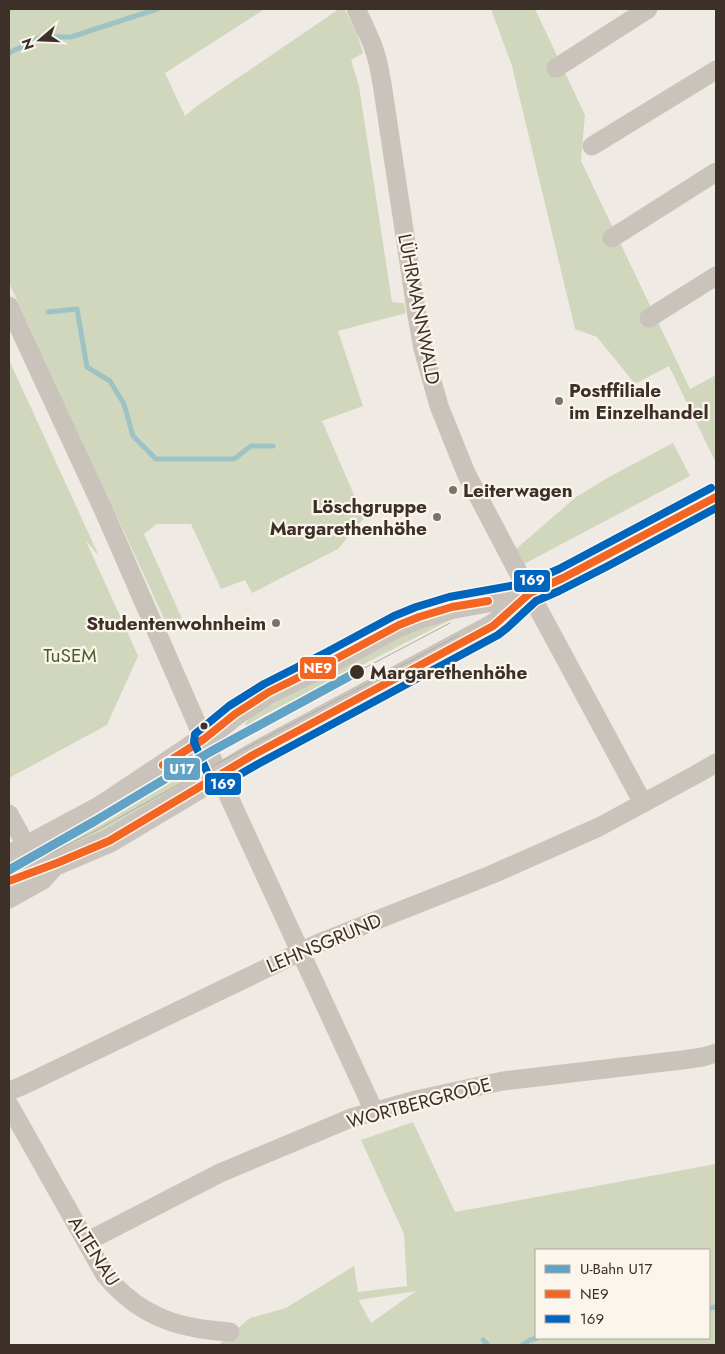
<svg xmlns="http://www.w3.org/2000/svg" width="725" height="1354" viewBox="0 0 725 1354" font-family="Jost,sans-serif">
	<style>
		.green { fill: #d1d7bd; fill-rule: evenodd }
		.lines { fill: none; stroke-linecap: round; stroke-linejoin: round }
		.stream { stroke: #9dc3c4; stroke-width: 5 }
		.minor { stroke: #cac3bc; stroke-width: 19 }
		.tertiary { stroke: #cac3bc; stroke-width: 24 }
		.tram { stroke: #b1aca7; stroke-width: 1 }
		.bus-1-casing { stroke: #fcf5ec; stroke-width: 11 }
		.bus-2-casing { stroke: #fcf5ec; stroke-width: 11 }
		.bus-1 { stroke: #f26522; stroke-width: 8 }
		.bus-2 { stroke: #0065bd; stroke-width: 8 }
		.metro-1-casing { stroke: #fcf5ec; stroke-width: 12 }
		.metro-1 { stroke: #61a2c7; stroke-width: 9 }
		.poi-dot { fill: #7b716a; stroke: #fcf5ec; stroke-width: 2 }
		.stop-dot { fill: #3c3029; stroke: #fcf5ec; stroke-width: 2 }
		.labels { text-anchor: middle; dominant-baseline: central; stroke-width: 4.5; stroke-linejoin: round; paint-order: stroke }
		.street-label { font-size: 19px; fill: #3c3029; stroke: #fcf5ec }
		.poi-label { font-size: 19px; font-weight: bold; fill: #3c3029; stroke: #fcf5ec; text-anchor: start }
		.park-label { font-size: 19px; fill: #495d2a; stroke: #fcf5ec }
		.stop-label { font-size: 19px; font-weight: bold; fill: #3c3029; stroke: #fcf5ec; text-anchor: start }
		.line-badge { stroke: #fcf5ec; stroke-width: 2 }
		.badge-label { font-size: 14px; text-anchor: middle; font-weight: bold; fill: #fff }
	</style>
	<rect width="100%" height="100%" fill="#f0eae4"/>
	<g class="green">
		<polygon points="9,9 265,9 165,73 185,116 201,103 339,9 344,9 356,30 363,53 351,60 359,86 392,302 404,303 406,313 338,331 363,406 322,421 364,518 338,549 252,593 245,580 221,589 191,524 157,524 144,534 183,621 168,627 9,283"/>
		<polygon points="491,9 535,9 585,115 581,161 690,389 716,375 716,461 715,461 669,366 635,384 597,337 575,329 512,66"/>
		<polygon points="9,360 99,556 86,541 138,656 107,725 9,778"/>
		<polygon points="673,443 690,476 524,564 516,549 576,497 609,477"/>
		<polygon points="449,614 452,619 264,715 246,726 245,724 249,719 258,712 360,656"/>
		<polygon points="182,761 191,784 118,824 36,865 9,864"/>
		<path d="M413 1122 455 1212 716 1164V1345H218L250 1318 286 1308 354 1266 358 1292 407 1286 404 1234 361 1140ZM536 1250H709V1338H536ZM416 1291 371 1323 359 1301V1300Z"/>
	</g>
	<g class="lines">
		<g class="stream">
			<polyline points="9,53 41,37 71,37 157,9"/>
			<polyline points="48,312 77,309 87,367 110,381 124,404 133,436 156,459 234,459 251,446 273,446"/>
			<polyline points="709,1308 716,1307"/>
			<polyline points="483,1340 488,1345"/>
			<polyline points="522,1345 530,1340 537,1338"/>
		</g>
		<g class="minor">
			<path d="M356 9C363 23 370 37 375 52 379 64 381 78 383 90L417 316 423 349 439 406 466 473 518 572 541 614 643 803"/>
			<polyline points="556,68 648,9"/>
			<polyline points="592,146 716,70"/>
			<polyline points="612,238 716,172"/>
			<polyline points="9,306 103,509 228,795 374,1111"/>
			<polyline points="649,318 716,276"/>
			<polyline points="9,814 27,847"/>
			<polyline points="9,899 43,880 56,865"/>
			<polyline points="9,1091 22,1086 319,943 493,874 599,827 697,774 716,763"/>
			<path d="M9 1105 105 1275C128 1303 159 1322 196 1328 207 1330 219 1331 230 1332"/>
			<polyline points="86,1242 220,1173 351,1118 416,1100 503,1081 682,1060 703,1057 716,1053"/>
		</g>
		<g class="tertiary">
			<polyline points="9,857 102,807 204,739 235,714 269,692 332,661 399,625 419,617 452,607 530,593 563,578 716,497"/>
			<polyline points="9,881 57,863 109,841 253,755 493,626 500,621 530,593"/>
		</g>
		<g class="tram">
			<polyline points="357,672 450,623"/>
			<polyline points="9,871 49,854 97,830 194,776 459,635"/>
		</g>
		<g class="bus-1-casing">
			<g id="bus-1">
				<polyline points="163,765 204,739 235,714 269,692 332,661 399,625 419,617 452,607 488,601"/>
				<polyline points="9,881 57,863 109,841 253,755 493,626 530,593 563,578 716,497"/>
			</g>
		</g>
		<g class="bus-2-casing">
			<polyline id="bus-2" points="711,488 559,569 527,583 449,597 416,607 394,616 327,652 264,684 229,706 195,734 194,742 210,779 213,783 216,785 223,784 258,764 498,635 507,628 536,601 559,591 606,567 716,508"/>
		</g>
		<use href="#bus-1" class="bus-1"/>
		<use href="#bus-2" class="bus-2"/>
		<g class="metro-1-casing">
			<polyline id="metro-1" points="9,870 95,821 210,752 357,672"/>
		</g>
		<use href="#metro-1" class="metro-1"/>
	</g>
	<g class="poi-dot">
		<circle cx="559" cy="401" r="5"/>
		<circle cx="453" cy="490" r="5"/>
		<circle cx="437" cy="517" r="5"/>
		<circle cx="276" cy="623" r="5"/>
	</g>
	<g class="stop-dot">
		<circle cx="357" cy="672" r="8"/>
		<circle cx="204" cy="726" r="4.5"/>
	</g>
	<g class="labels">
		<g class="street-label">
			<text transform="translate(419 309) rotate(79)">LÜHRMANNWALD</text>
			<text transform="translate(324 943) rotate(-23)">LEHNSGRUND</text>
			<text transform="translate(419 1103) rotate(-15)">WORTBERGRODE</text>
			<text transform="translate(94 1251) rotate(58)">ALTENAU</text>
		</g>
		<g class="poi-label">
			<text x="569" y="390">Postffiliale<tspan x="569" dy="22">im Einzelhandel</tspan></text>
			<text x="463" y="490">Leiterwagen</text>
			<text x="427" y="506" text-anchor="end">Löschgruppe<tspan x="427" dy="22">Margarethenhöhe</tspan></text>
			<text x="266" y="623" text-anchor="end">Studentenwohnheim</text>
		</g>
		<g class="park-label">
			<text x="70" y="655">TuSEM</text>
		</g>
		<g class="stop-label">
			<text x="370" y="672">Margarethenhöhe</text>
		</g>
	</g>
	<g class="line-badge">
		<rect x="513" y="569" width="38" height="24" rx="5" fill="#0065bd"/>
		<rect x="299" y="656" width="38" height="24" rx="5" fill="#f26522"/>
		<rect x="163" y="757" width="38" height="24" rx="5" fill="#61a2c7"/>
		<rect x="204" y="772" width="38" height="24" rx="5" fill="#0065bd"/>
	</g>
	<g class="badge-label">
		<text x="532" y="585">169</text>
		<text x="318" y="673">NE9</text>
		<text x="182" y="774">U17</text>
		<text x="223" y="789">169</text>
	</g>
	<rect width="725" height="1354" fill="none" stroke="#3c3029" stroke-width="20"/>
	<rect x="535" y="1249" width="175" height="90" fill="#fcf5ec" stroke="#afa69e"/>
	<rect x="545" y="1265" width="25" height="8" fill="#61a2c7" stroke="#afa69e"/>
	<text x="580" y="1274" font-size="15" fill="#3c3029">U-Bahn U17</text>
	<rect x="545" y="1290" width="25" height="8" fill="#f26522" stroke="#afa69e"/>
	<text x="580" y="1299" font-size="15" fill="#3c3029">NE9</text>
	<rect x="545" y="1315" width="25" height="8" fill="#0065bd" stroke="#afa69e"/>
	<text x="580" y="1324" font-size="15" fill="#3c3029">169</text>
	<g transform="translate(40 40) rotate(251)" stroke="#fcf5ec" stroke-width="4" paint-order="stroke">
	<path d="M0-4L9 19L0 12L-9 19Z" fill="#3c3029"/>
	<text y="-8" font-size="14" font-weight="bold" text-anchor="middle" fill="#3c3029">N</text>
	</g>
</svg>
